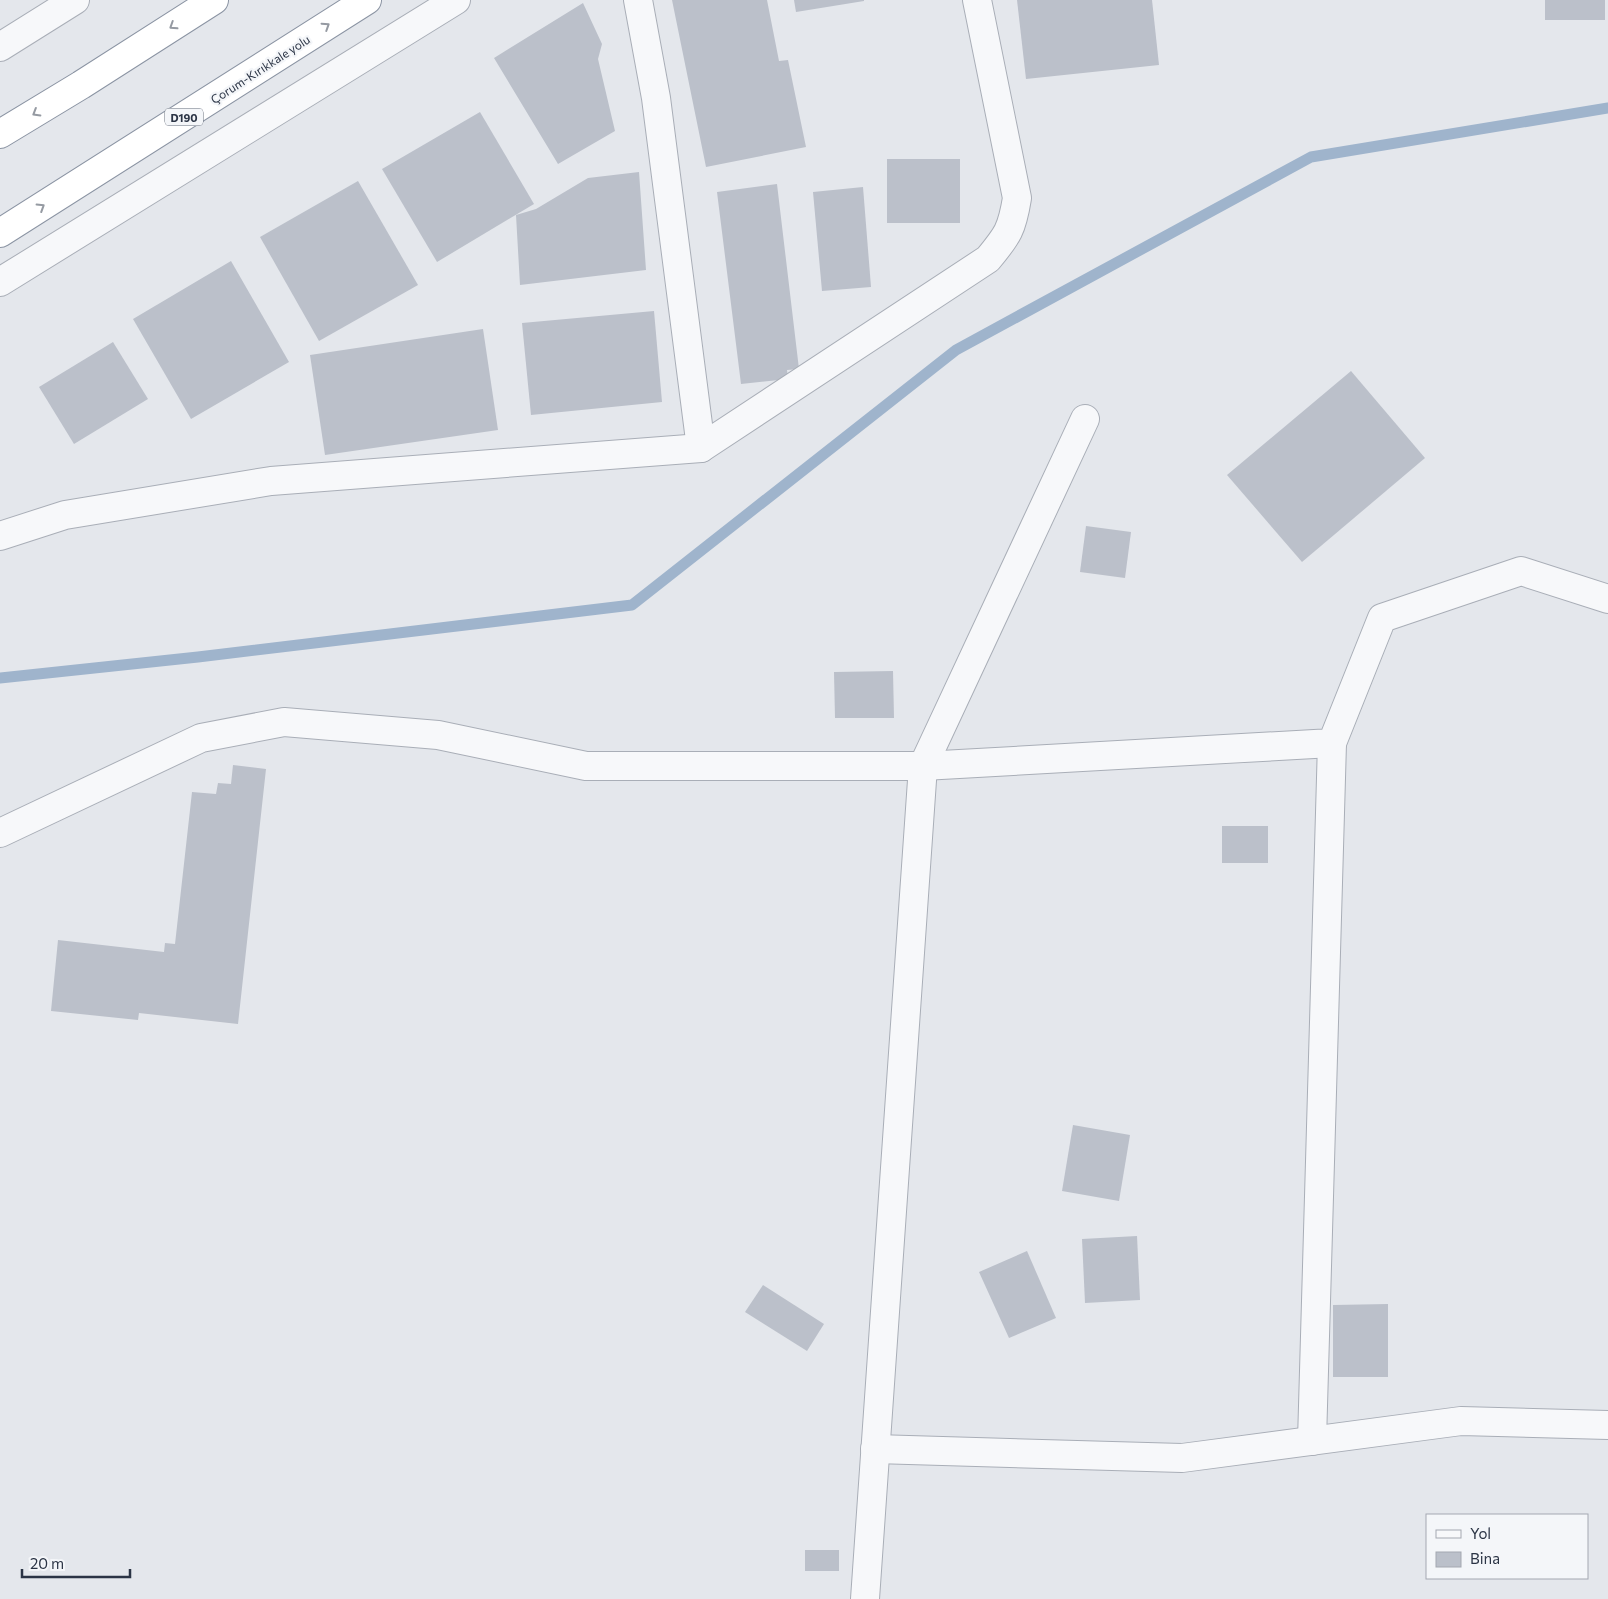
<svg xmlns="http://www.w3.org/2000/svg" width="1608" height="1599" viewBox="0 0 1608 1599" font-family="Commissioner,sans-serif">
	<style>
		.lines { fill: none; stroke-linecap: round; stroke-linejoin: round }
		.stream { stroke: #9fb4cc; stroke-width: 11 }
		.building { fill: #bbc0ca }
		.street-casing { stroke: #a9aeb7; stroke-width: 30 }
		.highway-casing { stroke: #8b94a3; stroke-width: 30 }
		.street { stroke: #f7f8fa; stroke-width: 28 }
		.highway { stroke: #fff; stroke-width: 28 }
		.oneway { stroke: #959aa2 }
		.labels { text-anchor: middle; dominant-baseline: central; stroke-width: 4.5; stroke-linejoin: round; paint-order: stroke }
		.shield { fill: #f4f6f9; stroke: #676e7b; stroke-width: 1 }
		.shield-label { font-size: 11px; font-weight: bold; fill: #2b3445 }
		.street-label { font-size: 12px; fill: #2b3445; stroke: #f4f6f9 }
	</style>
	<rect width="100%" height="100%" fill="#e4e7ec"/>
	<g class="lines">
		<polyline class="stream" points="0,678 198,657 632,605 956,350 1311,157 1608,108"/>
	</g>
	<g class="building">
		<polygon points="672,0 767,0 779,61 788,60 806,147 706,167"/>
		<polygon points="794,0 864,0 864,1 796,12"/>
		<polygon points="1017,0 1152,0 1159,65 1026,79"/>
		<rect x="1545" y="0" width="60" height="20"/>
		<polygon points="583,3 602,44 598,59 615,131 558,164 494,58"/>
		<polygon points="480,112 534,204 437,262 382,169"/>
		<rect x="887" y="159" width="73" height="64"/>
		<polygon points="639,172 646,270 520,285 516,215 536,209 588,178"/>
		<polygon points="358,181 418,285 319,341 260,237"/>
		<polygon points="777,184 799,369 787,370 788,379 741,384 717,192"/>
		<polygon points="863,187 871,287 822,291 813,192"/>
		<polygon points="231,261 289,362 191,419 133,319"/>
		<polygon points="654,311 662,402 531,415 522,323"/>
		<polygon points="483,329 498,430 325,455 310,355"/>
		<polygon points="113,342 148,399 74,444 39,387"/>
		<polygon points="1351,371 1425,458 1302,562 1227,475"/>
		<polygon points="1086,526 1131,532 1125,578 1080,572"/>
		<polygon points="893,671 894,718 835,718 834,672"/>
		<polygon points="233,765 266,769 238,1024 139,1013 138,1020 51,1011 58,940 164,952 165,943 175,944 192,792 216,794 218,783 231,784"/>
		<rect x="1222" y="826" width="46" height="37"/>
		<polygon points="1073,1125 1130,1135 1119,1201 1062,1191"/>
		<polygon points="1137,1236 1140,1300 1085,1303 1082,1239"/>
		<polygon points="1027,1251 1056,1318 1009,1338 979,1272"/>
		<polygon points="763,1285 824,1324 807,1351 745,1312"/>
		<polygon points="1388,1304 1388,1377 1333,1377 1333,1305"/>
		<rect x="805" y="1550" width="34" height="21"/>
	</g>
	<g class="lines">
		<g class="street-casing">
			<g id="street">
				<polyline points="638,0 656,98 701,448"/>
				<polyline points="0,47 75,0"/>
				<polyline points="0,282 456,0"/>
				<path d="M0 536 65 515 271 481 701 448 988 259C1008 235 1012 229 1017 198L977 0"/>
				<polyline points="0,833 201,738 284,722 438,735 586,766 923,766 1332,743 1382,618 1521,571 1608,599"/>
				<polyline points="1312,1441 1332,743"/>
				<polyline points="875,1449 1182,1458 1461,1421 1608,1425"/>
				<polyline points="865,1599 923,766 1085,419"/>
			</g>
		</g>
		<g class="highway-casing">
			<g id="highway">
				<polyline points="0,134 81,85 214,0"/>
				<polyline points="0,233 367,0"/>
			</g>
		</g>
		<use href="#street" class="street"/>
		<use href="#highway" class="highway"/>
	</g>
	<defs><path id="oneway-chevron" d="M-2-3.5L2.5 0L-2 3.5" fill="none" stroke-width="1.6" stroke-linecap="round" stroke-linejoin="round" transform="scale(1.25)"/></defs>
	<g class="oneway">
		<use href="#oneway-chevron" transform="translate(173 26) rotate(147)"/>
		<use href="#oneway-chevron" transform="translate(326 26) rotate(-33)"/>
		<use href="#oneway-chevron" transform="translate(36 113) rotate(149)"/>
		<use href="#oneway-chevron" transform="translate(41 207) rotate(-32)"/>
	</g>
	<g class="labels">
		<rect class="shield" x="165" y="108.5" width="38" height="17" rx="4"/>
		<g class="shield-label">
			<text x="184" y="117">D190</text>
		</g>
		<g class="street-label">
			<text transform="translate(260 69) rotate(-33)">Çorum-Kırıkkale yolu</text>
		</g>
	</g>
	<rect x="1426" y="1514" width="162" height="65" fill="#f4f6f9" stroke="#a4a8b1"/>
	<rect x="1436" y="1530" width="25" height="8" fill="#f7f8fa" stroke="#a4a8b1"/>
	<text x="1470" y="1539" font-size="15" fill="#2b3445">Yol</text>
	<rect x="1436" y="1552" width="25" height="15" fill="#bbc0ca" stroke="#a4a8b1"/>
	<text x="1470" y="1564" font-size="15" fill="#2b3445">Bina</text>
	<path d="M22 1569v8h108v-8" fill="none" stroke="#2b3445" stroke-width="2.5"/>
	<text x="30" y="1569" font-size="15" fill="#2b3445" stroke="#f4f6f9" stroke-width="4" paint-order="stroke">20 m</text>
</svg>
